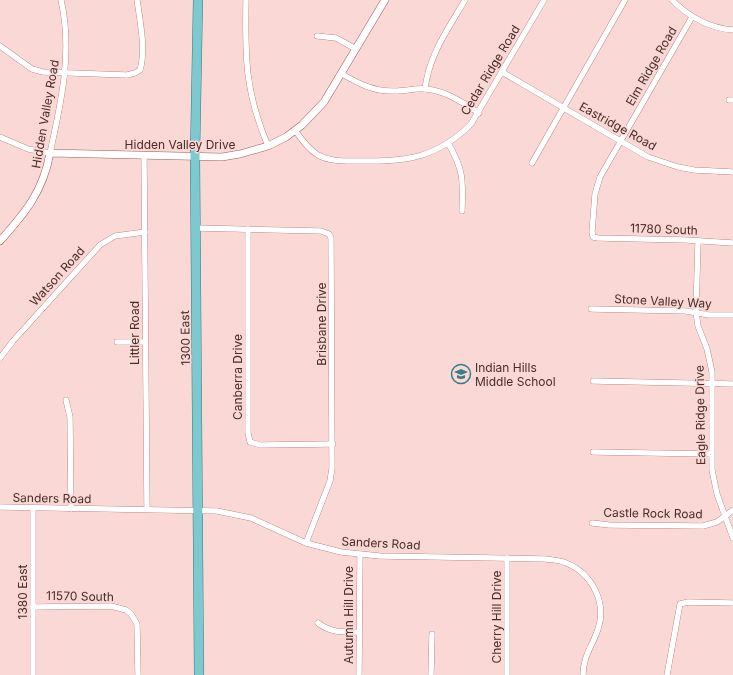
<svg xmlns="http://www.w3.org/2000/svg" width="733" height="675" viewBox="0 0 733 675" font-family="Inter,sans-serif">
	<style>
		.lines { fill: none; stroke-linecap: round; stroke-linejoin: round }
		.minor-casing { stroke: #a15b56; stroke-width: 6 }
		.tertiary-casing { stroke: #a15b56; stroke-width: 8 }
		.primary-casing { stroke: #347a81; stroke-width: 10 }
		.minor { stroke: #fff; stroke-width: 5.5 }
		.tertiary { stroke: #fff; stroke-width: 7 }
		.primary { stroke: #7ec9d0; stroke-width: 9 }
		.labels { text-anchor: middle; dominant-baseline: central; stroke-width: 3; stroke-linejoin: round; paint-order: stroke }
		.street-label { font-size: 12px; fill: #492b28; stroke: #f9d8d5 }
		.poi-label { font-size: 12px; fill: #492b28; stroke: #f9d8d5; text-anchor: start }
	</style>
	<rect width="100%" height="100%" fill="#f9d8d5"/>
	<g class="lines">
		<g class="minor-casing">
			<g id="minor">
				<path d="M246 0C245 58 245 91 268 146"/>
				<path d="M672 0C689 17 709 28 733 30"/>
				<polyline points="692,17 600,177 595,194 592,232 593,237 598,238 686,240 733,243"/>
				<polyline points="317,36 336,38 356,49"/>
				<path d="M0 46 32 69 43 72 127 75 135 73 140 70C146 50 140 20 137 0"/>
				<polyline points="502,72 648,157 678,167 694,170 733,172"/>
				<path d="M342 74C359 84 375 92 395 91 405 91 415 88 426 89 446 91 462 102 479 113"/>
				<path d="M425 89C429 55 448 29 465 0"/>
				<polyline points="729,100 733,100"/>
				<path d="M295 130C301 139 308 149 318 155 331 162 345 161 360 161 406 162 437 158 471 124L544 0"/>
				<path d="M0 137 28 149 50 153C61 103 73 51 61 0"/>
				<path d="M448 143C464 170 463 181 462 211"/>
				<polyline points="144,156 147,509"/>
				<polyline points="532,163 625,0"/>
				<polyline points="196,228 321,231 329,234 331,238 332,468 330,481 306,543"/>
				<polyline points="248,229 248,433 250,442 260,445 333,444"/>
				<polyline points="698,242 696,312 698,326 707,349 712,372 712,470 717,494 733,538"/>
				<polyline points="591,309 686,311 709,315 733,315"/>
				<polyline points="117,342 145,342"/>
				<polyline points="0,358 13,341 100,245 115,236 145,232"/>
				<polyline points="593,381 733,384"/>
				<polyline points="66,400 70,417 71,509"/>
				<polyline points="593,452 711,454"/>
				<path d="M0 507 217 511 251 518 306 543 341 552 380 556 545 559C552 560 560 560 566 563 592 573 607 603 598 629 593 645 583 656 583 675"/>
				<polyline points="33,508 33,675"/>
				<polyline points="592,523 609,525 703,526 717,522 733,510"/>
				<polyline points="33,607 111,606 126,610 131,614 137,624 138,675"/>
				<path d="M318 623C331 633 343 632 359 632"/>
				<polyline points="359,675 360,555"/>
				<polyline points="431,675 432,634"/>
				<polyline points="507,675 507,558"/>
				<polyline points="667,675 680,604 688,602 733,603"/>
			</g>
		</g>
		<g class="tertiary-casing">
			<path id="tertiary" d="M0 241C25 213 43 192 50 153L222 157 240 154 268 146 286 137 302 125 324 102 385 0"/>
		</g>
		<g class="primary-casing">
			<polyline id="primary" points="198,0 195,156 199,675"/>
		</g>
		<use href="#minor" class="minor"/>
		<use href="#tertiary" class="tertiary"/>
		<use href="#primary" class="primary"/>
	</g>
	<defs>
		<g id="school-ring" transform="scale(1)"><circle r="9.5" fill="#f9d8d5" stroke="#377f86" stroke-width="1.5"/><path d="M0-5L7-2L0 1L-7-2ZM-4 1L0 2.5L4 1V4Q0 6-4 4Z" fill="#377f86"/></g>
	</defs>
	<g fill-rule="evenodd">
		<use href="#school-ring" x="461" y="374"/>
	</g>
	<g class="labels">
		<g class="street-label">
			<text transform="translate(651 66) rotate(-60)">Elm Ridge Road</text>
			<text transform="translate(490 70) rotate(-59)">Cedar Ridge Road</text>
			<text transform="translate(45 114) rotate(-80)">Hidden Valley Road</text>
			<text transform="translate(618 126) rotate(29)">Eastridge Road</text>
			<text x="180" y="144">Hidden Valley Drive</text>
			<text transform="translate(664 229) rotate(2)">11780 South</text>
			<text transform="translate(57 276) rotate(-48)">Watson Road</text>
			<text transform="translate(663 301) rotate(3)">Stone Valley Way</text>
			<text transform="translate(321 324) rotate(-90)">Brisbane Drive</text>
			<text transform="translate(134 333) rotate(-90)">Littler Road</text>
			<text transform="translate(185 338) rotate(-91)">1300 East</text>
			<text transform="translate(237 377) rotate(-90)">Canberra Drive</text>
			<text transform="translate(700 415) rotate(-91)">Eagle Ridge Drive</text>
			<text transform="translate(52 498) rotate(1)">Sanders Road</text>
			<text transform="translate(653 513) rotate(1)">Castle Rock Road</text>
			<text transform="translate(381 543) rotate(3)">Sanders Road</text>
			<text transform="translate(22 592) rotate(-90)">1380 East</text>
			<text transform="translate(80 596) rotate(1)">11570 South</text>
			<text transform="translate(348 615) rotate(-90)">Autumn Hill Drive</text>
			<text transform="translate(496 617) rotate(-90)">Cherry Hill Drive</text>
		</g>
		<g class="poi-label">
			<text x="475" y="367">Indian Hills<tspan x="475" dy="14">Middle School</tspan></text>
		</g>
	</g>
</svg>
